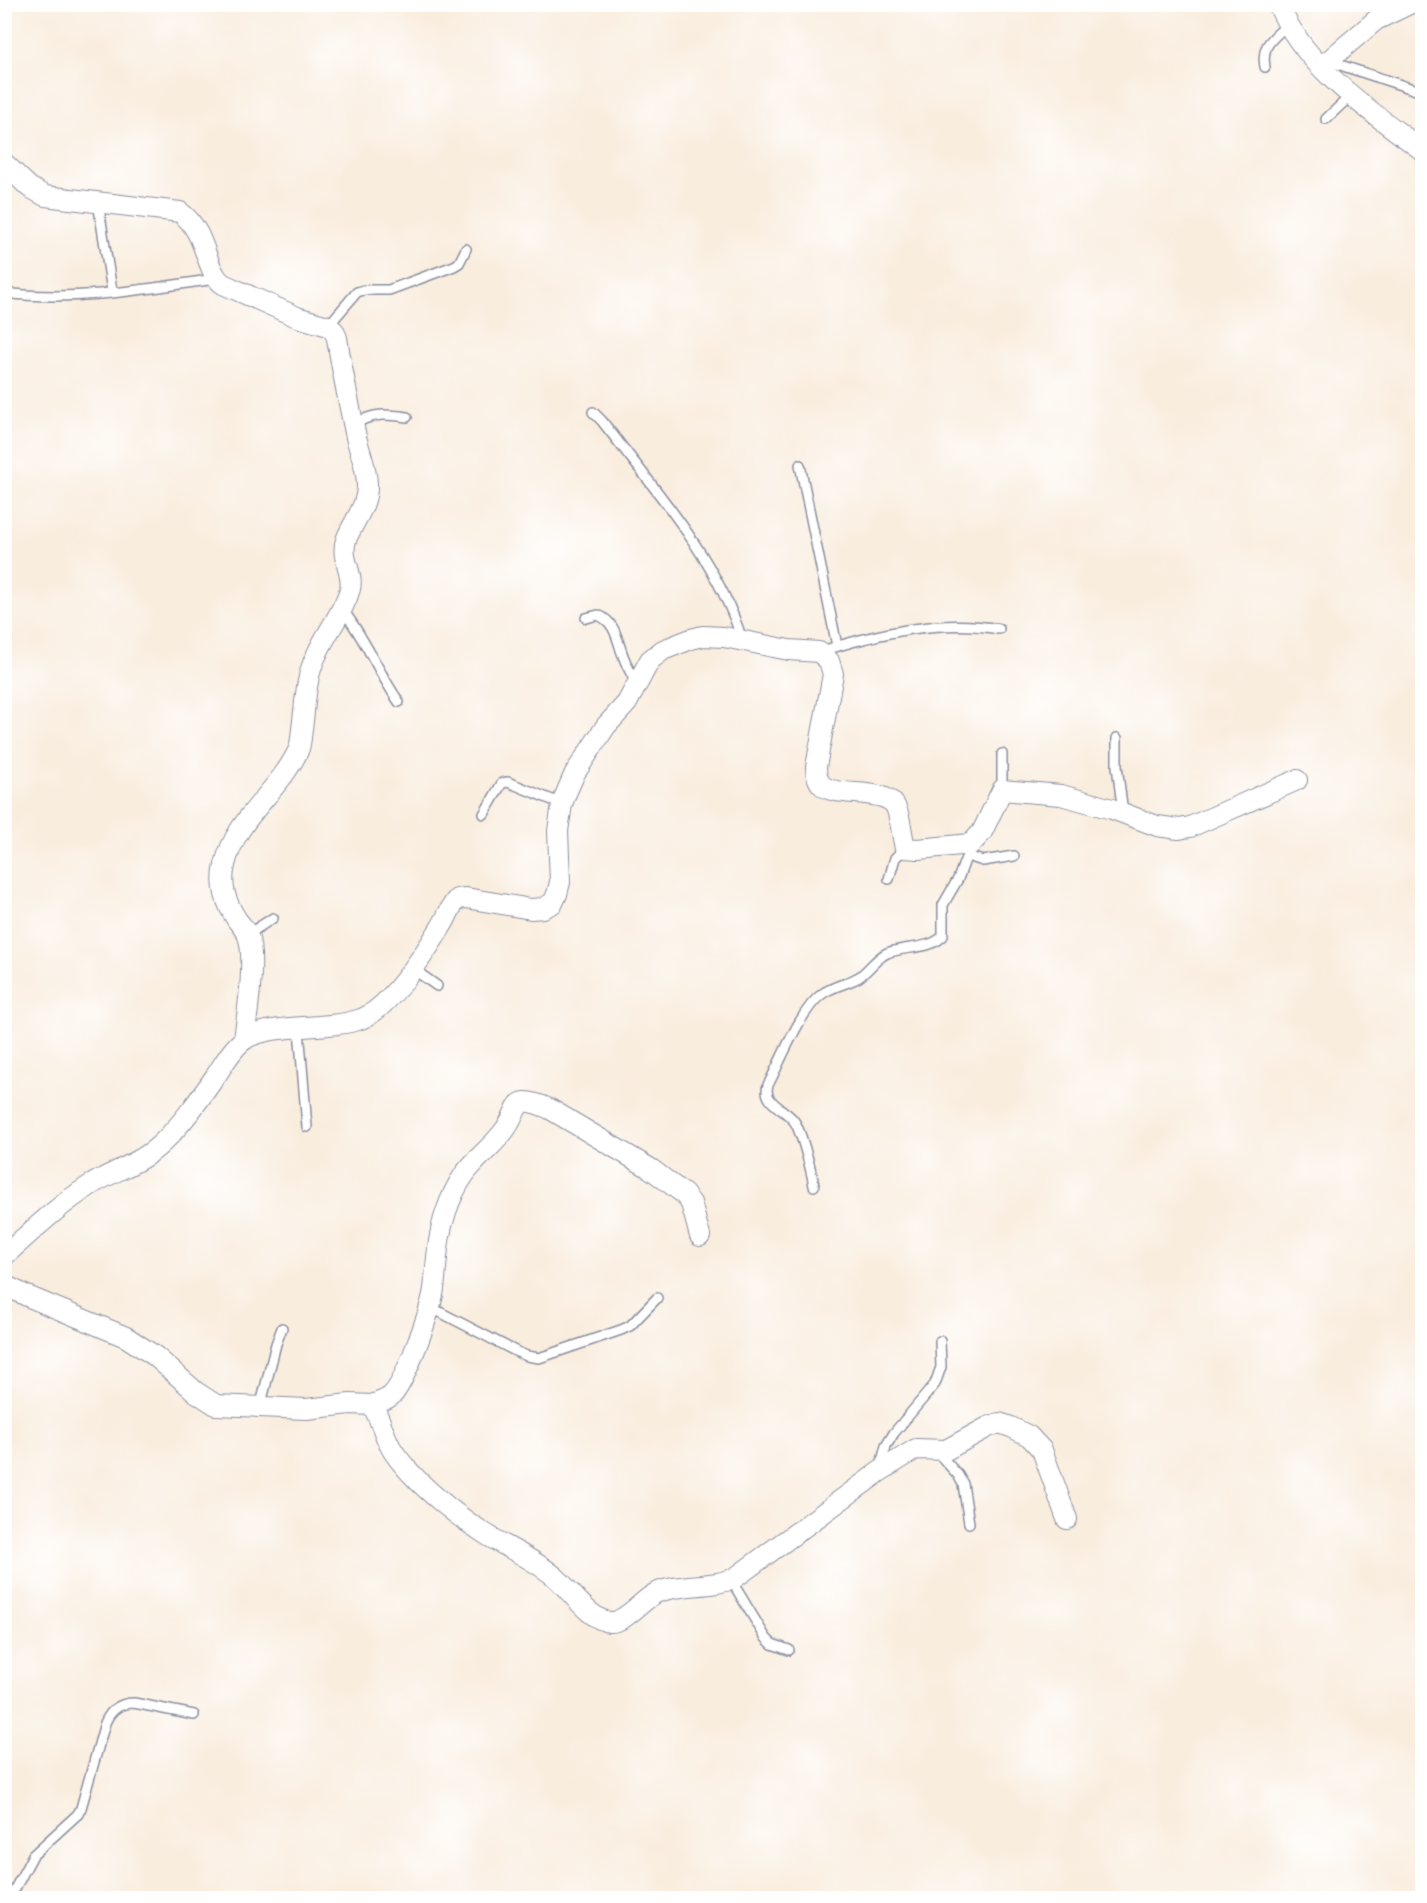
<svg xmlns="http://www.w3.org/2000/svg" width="1427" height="1903" viewBox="0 0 1427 1903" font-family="'Patrick Hand',sans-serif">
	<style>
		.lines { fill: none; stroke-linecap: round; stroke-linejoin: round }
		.lane-casing { stroke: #8a8e9e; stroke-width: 12 }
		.street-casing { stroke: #8a8e9e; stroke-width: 22 }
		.lane { stroke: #fff; stroke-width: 9 }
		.street { stroke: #fff; stroke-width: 20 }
	</style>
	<rect width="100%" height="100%" fill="#fff"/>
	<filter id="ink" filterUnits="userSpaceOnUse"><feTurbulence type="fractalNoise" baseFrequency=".0167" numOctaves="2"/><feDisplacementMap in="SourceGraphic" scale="12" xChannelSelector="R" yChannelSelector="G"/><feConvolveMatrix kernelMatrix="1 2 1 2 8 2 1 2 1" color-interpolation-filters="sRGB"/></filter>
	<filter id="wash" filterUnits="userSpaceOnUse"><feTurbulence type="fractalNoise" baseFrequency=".008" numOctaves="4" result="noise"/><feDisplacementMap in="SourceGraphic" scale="24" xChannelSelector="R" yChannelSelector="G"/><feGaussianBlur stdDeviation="1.35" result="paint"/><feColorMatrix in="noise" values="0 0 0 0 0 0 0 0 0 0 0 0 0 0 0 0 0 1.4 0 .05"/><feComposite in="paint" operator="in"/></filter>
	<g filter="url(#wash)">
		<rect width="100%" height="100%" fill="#f9edde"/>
	</g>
	<g filter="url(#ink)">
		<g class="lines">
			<g class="lane-casing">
				<g id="lane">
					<polyline points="1328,61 1422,92"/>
					<path d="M1265 67C1261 45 1272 39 1287 25"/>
					<polyline points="1326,119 1345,101 1345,91"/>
					<polyline points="98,202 112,291"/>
					<path d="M4 293C74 302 147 289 215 279"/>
					<polyline points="328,326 357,292 364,290 389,290 454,266 459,263 466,249"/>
					<path d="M593 412 602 421C653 487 718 560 742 640"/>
					<path d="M354 424C374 413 384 414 407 417"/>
					<polyline points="800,465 837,646"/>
					<path d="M342 609C365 638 378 672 399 702"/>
					<path d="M586 618 598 615C617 623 617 642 624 658 627 667 632 675 637 684"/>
					<path d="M819 652C875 634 940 618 999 629"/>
					<polyline points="1117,738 1117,766 1123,813"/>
					<polyline points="1002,754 1002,790"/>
					<polyline points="484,814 502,783 508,782 562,804"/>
					<polyline points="967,856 983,861 1014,856"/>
					<polyline points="889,879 895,858 905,848"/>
					<polyline points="247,935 273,918"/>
					<polyline points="413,969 437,986"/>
					<polyline points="299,1029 307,1127"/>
					<path d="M814 1186C812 1173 801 1130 794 1121 786 1109 762 1103 768 1085 781 1061 800 1010 822 994 833 986 847 984 859 977 869 970 876 958 887 953 904 946 930 950 943 936V905L958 879 971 844"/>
					<polyline points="430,1307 517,1352 527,1356 539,1358 621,1330 630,1326 657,1298"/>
					<polyline points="260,1408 276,1344 282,1328"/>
					<polyline points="937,1452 958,1475 963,1484 969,1523"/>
					<polyline points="880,1469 886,1446 894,1433 935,1384 941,1367 940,1341"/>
					<polyline points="731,1580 766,1638 772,1644 789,1650"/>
					<path d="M10 1898 33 1855 78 1814 81 1808 105 1723C111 1709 120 1703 134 1703L194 1715"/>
				</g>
			</g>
			<g class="street-casing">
				<g id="street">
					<path d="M1278 4C1305 68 1369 110 1422 150"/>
					<polyline points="1321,65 1328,61 1376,20 1409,4"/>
					<path d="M4 163 29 187 45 196 180 212C208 233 204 270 223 284L297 317 328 326 334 331 337 338C342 371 349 404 356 437 360 453 367 468 367 485 368 505 353 522 346 540 340 559 354 572 350 589 342 617 321 638 312 666 305 685 305 709 302 729 301 736 301 745 298 751 278 793 236 817 225 865 220 886 226 903 237 920 241 925 246 931 248 936 256 958 247 1015 244 1040"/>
					<path d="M4 1256C32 1231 58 1206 89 1186 114 1170 141 1164 163 1142 183 1123 201 1097 217 1074 225 1062 233 1047 245 1039 273 1022 327 1031 361 1019 390 1008 425 953 441 927 447 918 450 907 457 899L466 898 531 909 543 908 553 903 557 894 560 882 558 831 562 804 567 791 575 773 606 726 627 703 650 660 663 650 691 639 703 636 724 637 789 650 819 652 829 661 833 674 816 767C816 773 817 779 821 784 832 798 879 788 893 803 900 810 902 837 905 848L918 849 971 844 982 832 1002 790 1061 795 1112 809 1157 826 1179 829 1190 827 1222 813 1297 780"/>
					<path d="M4 1285 27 1296 126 1337 155 1356 196 1392 216 1405 306 1409 350 1404 372 1405C381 1419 384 1437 393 1451 412 1480 455 1515 484 1533 507 1548 534 1559 554 1576 570 1589 589 1620 610 1622 625 1623 643 1599 656 1593 681 1582 712 1589 736 1577L879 1472 911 1452 916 1449 946 1450 988 1427 999 1423 1011 1427 1029 1436 1042 1450 1067 1519"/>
					<path d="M372 1405C379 1402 387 1400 392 1395 406 1381 431 1309 434 1289 437 1262 437 1238 446 1212 450 1200 457 1185 464 1175 475 1159 492 1147 504 1131 522 1108 510 1092 550 1109L651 1169 684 1194 691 1203 700 1236"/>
				</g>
			</g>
			<use href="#lane" class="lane"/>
			<use href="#street" class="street"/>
		</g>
	</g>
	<rect width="1427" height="1903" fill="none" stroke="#fff" stroke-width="24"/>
</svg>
